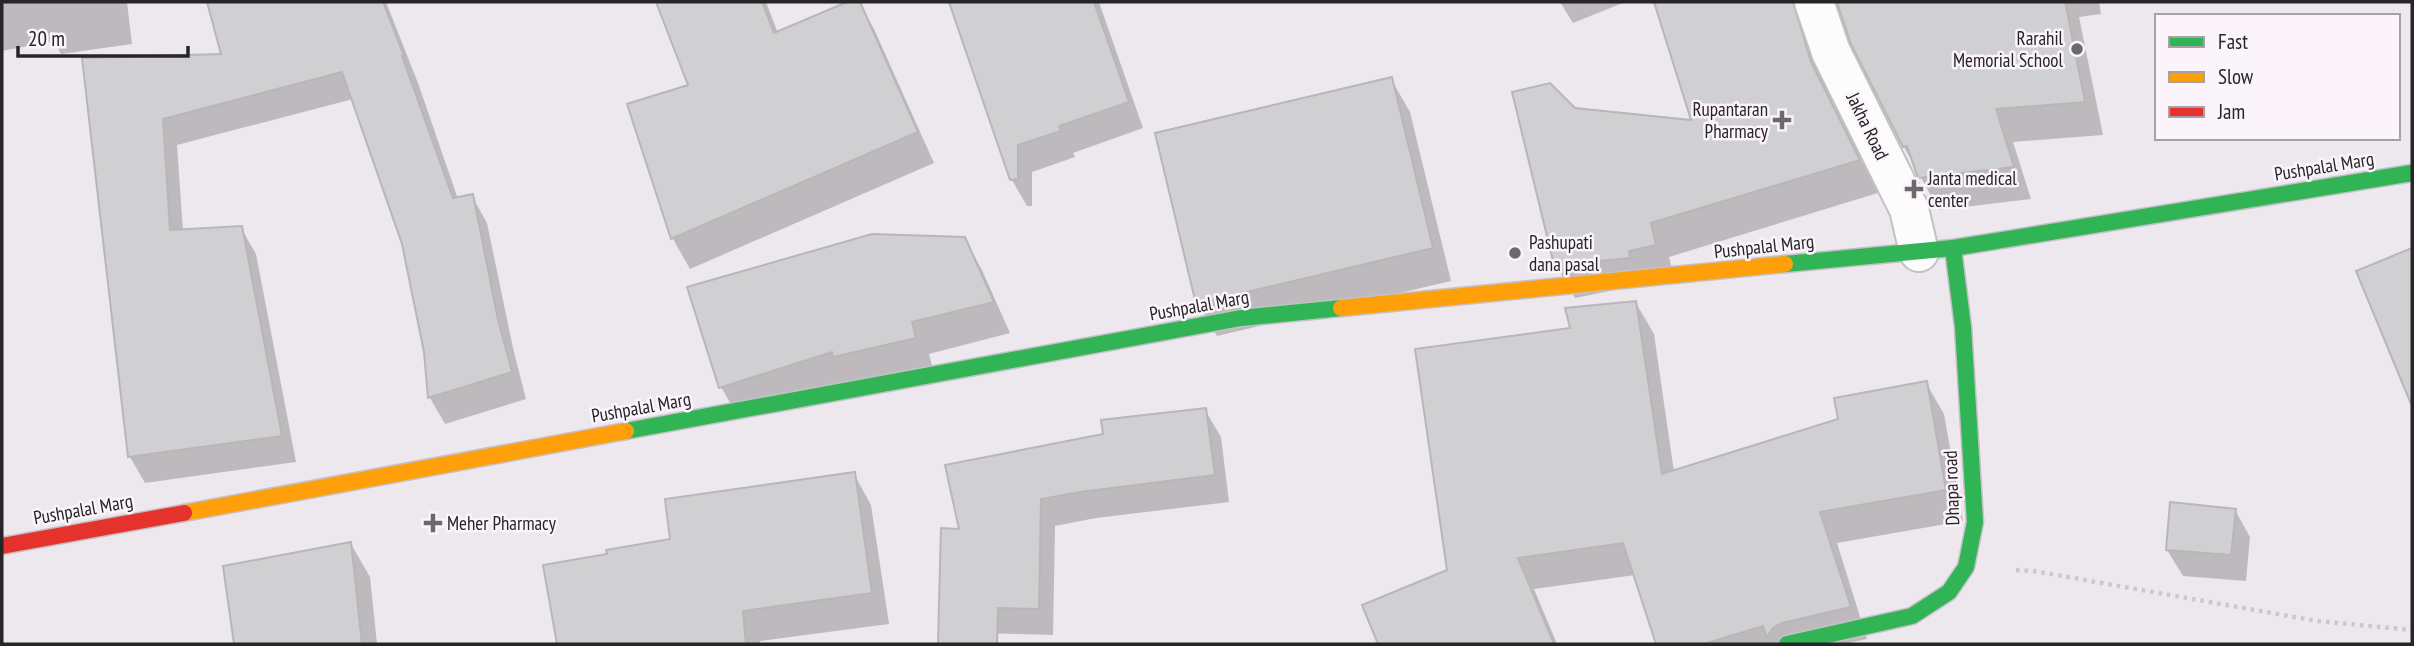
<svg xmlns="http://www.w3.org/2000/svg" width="2414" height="646" viewBox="0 0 2414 646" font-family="'PT Sans Narrow',sans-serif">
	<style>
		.shadow { fill: #0003 }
		.building { fill: #d0d0d2; stroke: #b7b6b8; stroke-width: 2 }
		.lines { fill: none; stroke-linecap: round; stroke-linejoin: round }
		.street-casing { stroke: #c4c0c4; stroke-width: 42 }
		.fast-casing { stroke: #c4c0c4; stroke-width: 19 }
		.slow-casing { stroke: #c4c0c4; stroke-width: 19 }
		.jam-casing { stroke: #c4c0c4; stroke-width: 19 }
		.path { stroke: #cac9ca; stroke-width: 4.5; stroke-dasharray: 3.5 5; stroke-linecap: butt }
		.street { stroke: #fcfcfc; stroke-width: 38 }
		.fast { stroke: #30b455; stroke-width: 16 }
		.slow { stroke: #ff9f0a; stroke-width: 16 }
		.jam { stroke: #e5322d; stroke-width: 16 }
		.poi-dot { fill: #6c696c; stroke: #fbf4fb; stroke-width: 2.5 }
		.labels { text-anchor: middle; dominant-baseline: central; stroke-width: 5; stroke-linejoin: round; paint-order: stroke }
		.poi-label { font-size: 19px; fill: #272527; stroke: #fbf4fb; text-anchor: start }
		.street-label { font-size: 19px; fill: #272527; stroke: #fbf4fb }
	</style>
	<rect width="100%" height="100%" fill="#ede8ed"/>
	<g class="shadow">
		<polygon points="2,2 127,2 132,44 61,54 54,41 2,51"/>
		<polygon points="213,2 386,2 418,83 458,199 472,196 487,223 513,348 526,399 445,424 430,398 426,352 404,243 353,99 177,145 183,231 241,228 256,254 296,462 145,483 130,457 84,60 224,56 209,3"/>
		<polygon points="658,2 766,2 778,33 851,2 858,2 874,29 934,163 690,269 673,239 630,105 690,86"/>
		<polygon points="951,2 1099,2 1143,128 1073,153 1075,157 1032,172 1032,206 1027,206 1012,180"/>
		<polygon points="1560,2 1625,2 1573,23"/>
		<polygon points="1656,2 2099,2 2101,14 2079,17 2103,135 2013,142 2031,199 1939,210 1904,147 1843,15 1827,14 1811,44 1830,97 1878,193 1669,257 1674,278 1575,298 1556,265 1574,110 1693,122"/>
		<polygon points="1391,79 1410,112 1451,281 1217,336 1198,303"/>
		<polygon points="964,239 982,270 1010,333 929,354 933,369 739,418 721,387"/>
		<polygon points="2412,249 2412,394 2400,373 2358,271"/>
		<polygon points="1636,303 1654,334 1674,472 1840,420 1926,383 1944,414 1963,521 1837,543 1867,639 1843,644 1658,644 1635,575 1534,589 1557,644 1380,644 1364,606 1449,571 1572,330"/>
		<polygon points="1205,410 1221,437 1229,502 1096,518 1055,526 1053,635 979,633 992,644 940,644 943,530 961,531 1105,435"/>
		<polygon points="854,474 871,505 889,624 760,641 760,644 559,644 545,567 672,541"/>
		<polygon points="2235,510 2250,537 2246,581 2183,576 2167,550"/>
		<polygon points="351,544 370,577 377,644 236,644 225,568"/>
	</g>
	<g class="building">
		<polygon points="207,2 383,2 404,56 402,56 453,198 473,194 498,320 512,372 428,398 424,352 402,244 342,72 163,119 170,230 242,226 282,436 128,457 82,58 221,54"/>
		<polygon points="656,2 762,2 774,33 847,2 860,2 918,132 671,239 627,104 688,85"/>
		<polygon points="949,2 1094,2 1129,102 1059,126 1061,131 1018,145 1018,179 1010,180"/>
		<polygon points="1654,2 1793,2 1811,62 1860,160 1651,223 1656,245 1629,251 1630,258 1554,265 1512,92 1550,83 1575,108 1691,120"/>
		<polygon points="1837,2 2065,2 2085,102 1996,109 2014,167 1918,178 1907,146 1903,147 1851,44"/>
		<polygon points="1392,77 1433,248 1196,304 1155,133"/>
		<polygon points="872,234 965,237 994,302 912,322 916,338 833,357 832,352 719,388 687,287"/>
		<polygon points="2412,248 2412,404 2411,404 2356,271"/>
		<polygon points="1636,301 1662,474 1838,419 1834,398 1927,381 1946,490 1820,512 1851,607 1782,623 1773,628 1767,637 1763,626 1704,644 1656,644 1623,543 1518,558 1554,644 1378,644 1362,605 1447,570 1415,349 1570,328 1565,308"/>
		<polygon points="1206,408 1215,475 1080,492 1041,499 1039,609 998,608 997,644 938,644 941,528 959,529 945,465 1103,434 1101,420"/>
		<polygon points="855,472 872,593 743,611 746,644 557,644 543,565 607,554 606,550 670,539 665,499"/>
		<polygon points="2170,502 2236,509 2231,555 2166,550"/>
		<polygon points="351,542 362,644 234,644 223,566"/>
	</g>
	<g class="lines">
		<g class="street-casing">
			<polyline id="street" points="1814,2 1831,52 1909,209 1919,252"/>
		</g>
		<g class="fast-casing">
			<g id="fast">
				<polyline points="1785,264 1953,248 2412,173"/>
				<polyline points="626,431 1241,318 1341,308"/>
				<polyline points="1787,644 1912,616 1949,592 1966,567 1975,522 1963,327 1953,248"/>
			</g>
		</g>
		<g class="slow-casing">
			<g id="slow">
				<polyline points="1341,308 1785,264"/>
				<polyline points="184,513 626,431"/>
			</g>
		</g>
		<g class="jam-casing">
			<polyline id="jam" points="2,546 184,513"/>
		</g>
		<polyline class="path" points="2016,570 2034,571 2317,621 2412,630"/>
		<use href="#street" class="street"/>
		<use href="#fast" class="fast"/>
		<use href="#slow" class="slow"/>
		<use href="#jam" class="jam"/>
	</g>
	<g class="poi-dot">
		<circle cx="2077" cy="49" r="7"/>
		<path d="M1778.5 109.5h7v7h7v7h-7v7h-7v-7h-7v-7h7z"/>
		<path d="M1910.5 178.5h7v7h7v7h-7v7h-7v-7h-7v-7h7z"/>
		<circle cx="1515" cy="253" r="7"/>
		<path d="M429.5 512.5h7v7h7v7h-7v7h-7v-7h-7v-7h7z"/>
	</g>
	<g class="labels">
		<g class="poi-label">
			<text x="2063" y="38" text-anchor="end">Rarahil<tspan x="2063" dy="22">Memorial School</tspan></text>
			<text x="1768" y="109" text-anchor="end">Rupantaran<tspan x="1768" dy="22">Pharmacy</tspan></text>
			<text x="1928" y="178">Janta medical<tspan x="1928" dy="22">center</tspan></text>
			<text x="1529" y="242">Pashupati<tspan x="1529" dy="22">dana pasal</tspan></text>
			<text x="447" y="523">Meher Pharmacy</text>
		</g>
		<g class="street-label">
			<text transform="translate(1868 126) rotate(64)">Jakha Road</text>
			<text transform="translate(2324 166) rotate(-9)">Pushpalal Marg</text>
			<text transform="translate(1764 246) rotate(-6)">Pushpalal Marg</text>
			<text transform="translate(1199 305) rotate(-10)">Pushpalal Marg</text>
			<text transform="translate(641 407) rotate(-10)">Pushpalal Marg</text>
			<text transform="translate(1951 488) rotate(-92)">Dhapa road</text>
			<text transform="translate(83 509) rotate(-10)">Pushpalal Marg</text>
		</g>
	</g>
	<rect width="2414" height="646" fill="none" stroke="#272527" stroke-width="7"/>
	<rect x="2155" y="14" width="245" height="126" fill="#fbf4fb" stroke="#a6a1a6" stroke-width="2"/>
	<rect x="2169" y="37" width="35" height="10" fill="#30b455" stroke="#a6a1a6" stroke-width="2"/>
	<text x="2218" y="49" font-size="21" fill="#272527">Fast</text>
	<rect x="2169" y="72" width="35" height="10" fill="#ff9f0a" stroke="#a6a1a6" stroke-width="2"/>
	<text x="2218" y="84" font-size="21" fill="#272527">Slow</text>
	<rect x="2169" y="107" width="35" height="10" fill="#e5322d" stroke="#a6a1a6" stroke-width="2"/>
	<text x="2218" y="119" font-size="21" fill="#272527">Jam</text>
	<path d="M18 46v10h170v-10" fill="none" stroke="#272527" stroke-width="3.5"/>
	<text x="28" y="46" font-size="21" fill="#272527" stroke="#fbf4fb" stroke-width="5" paint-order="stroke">20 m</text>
</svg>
